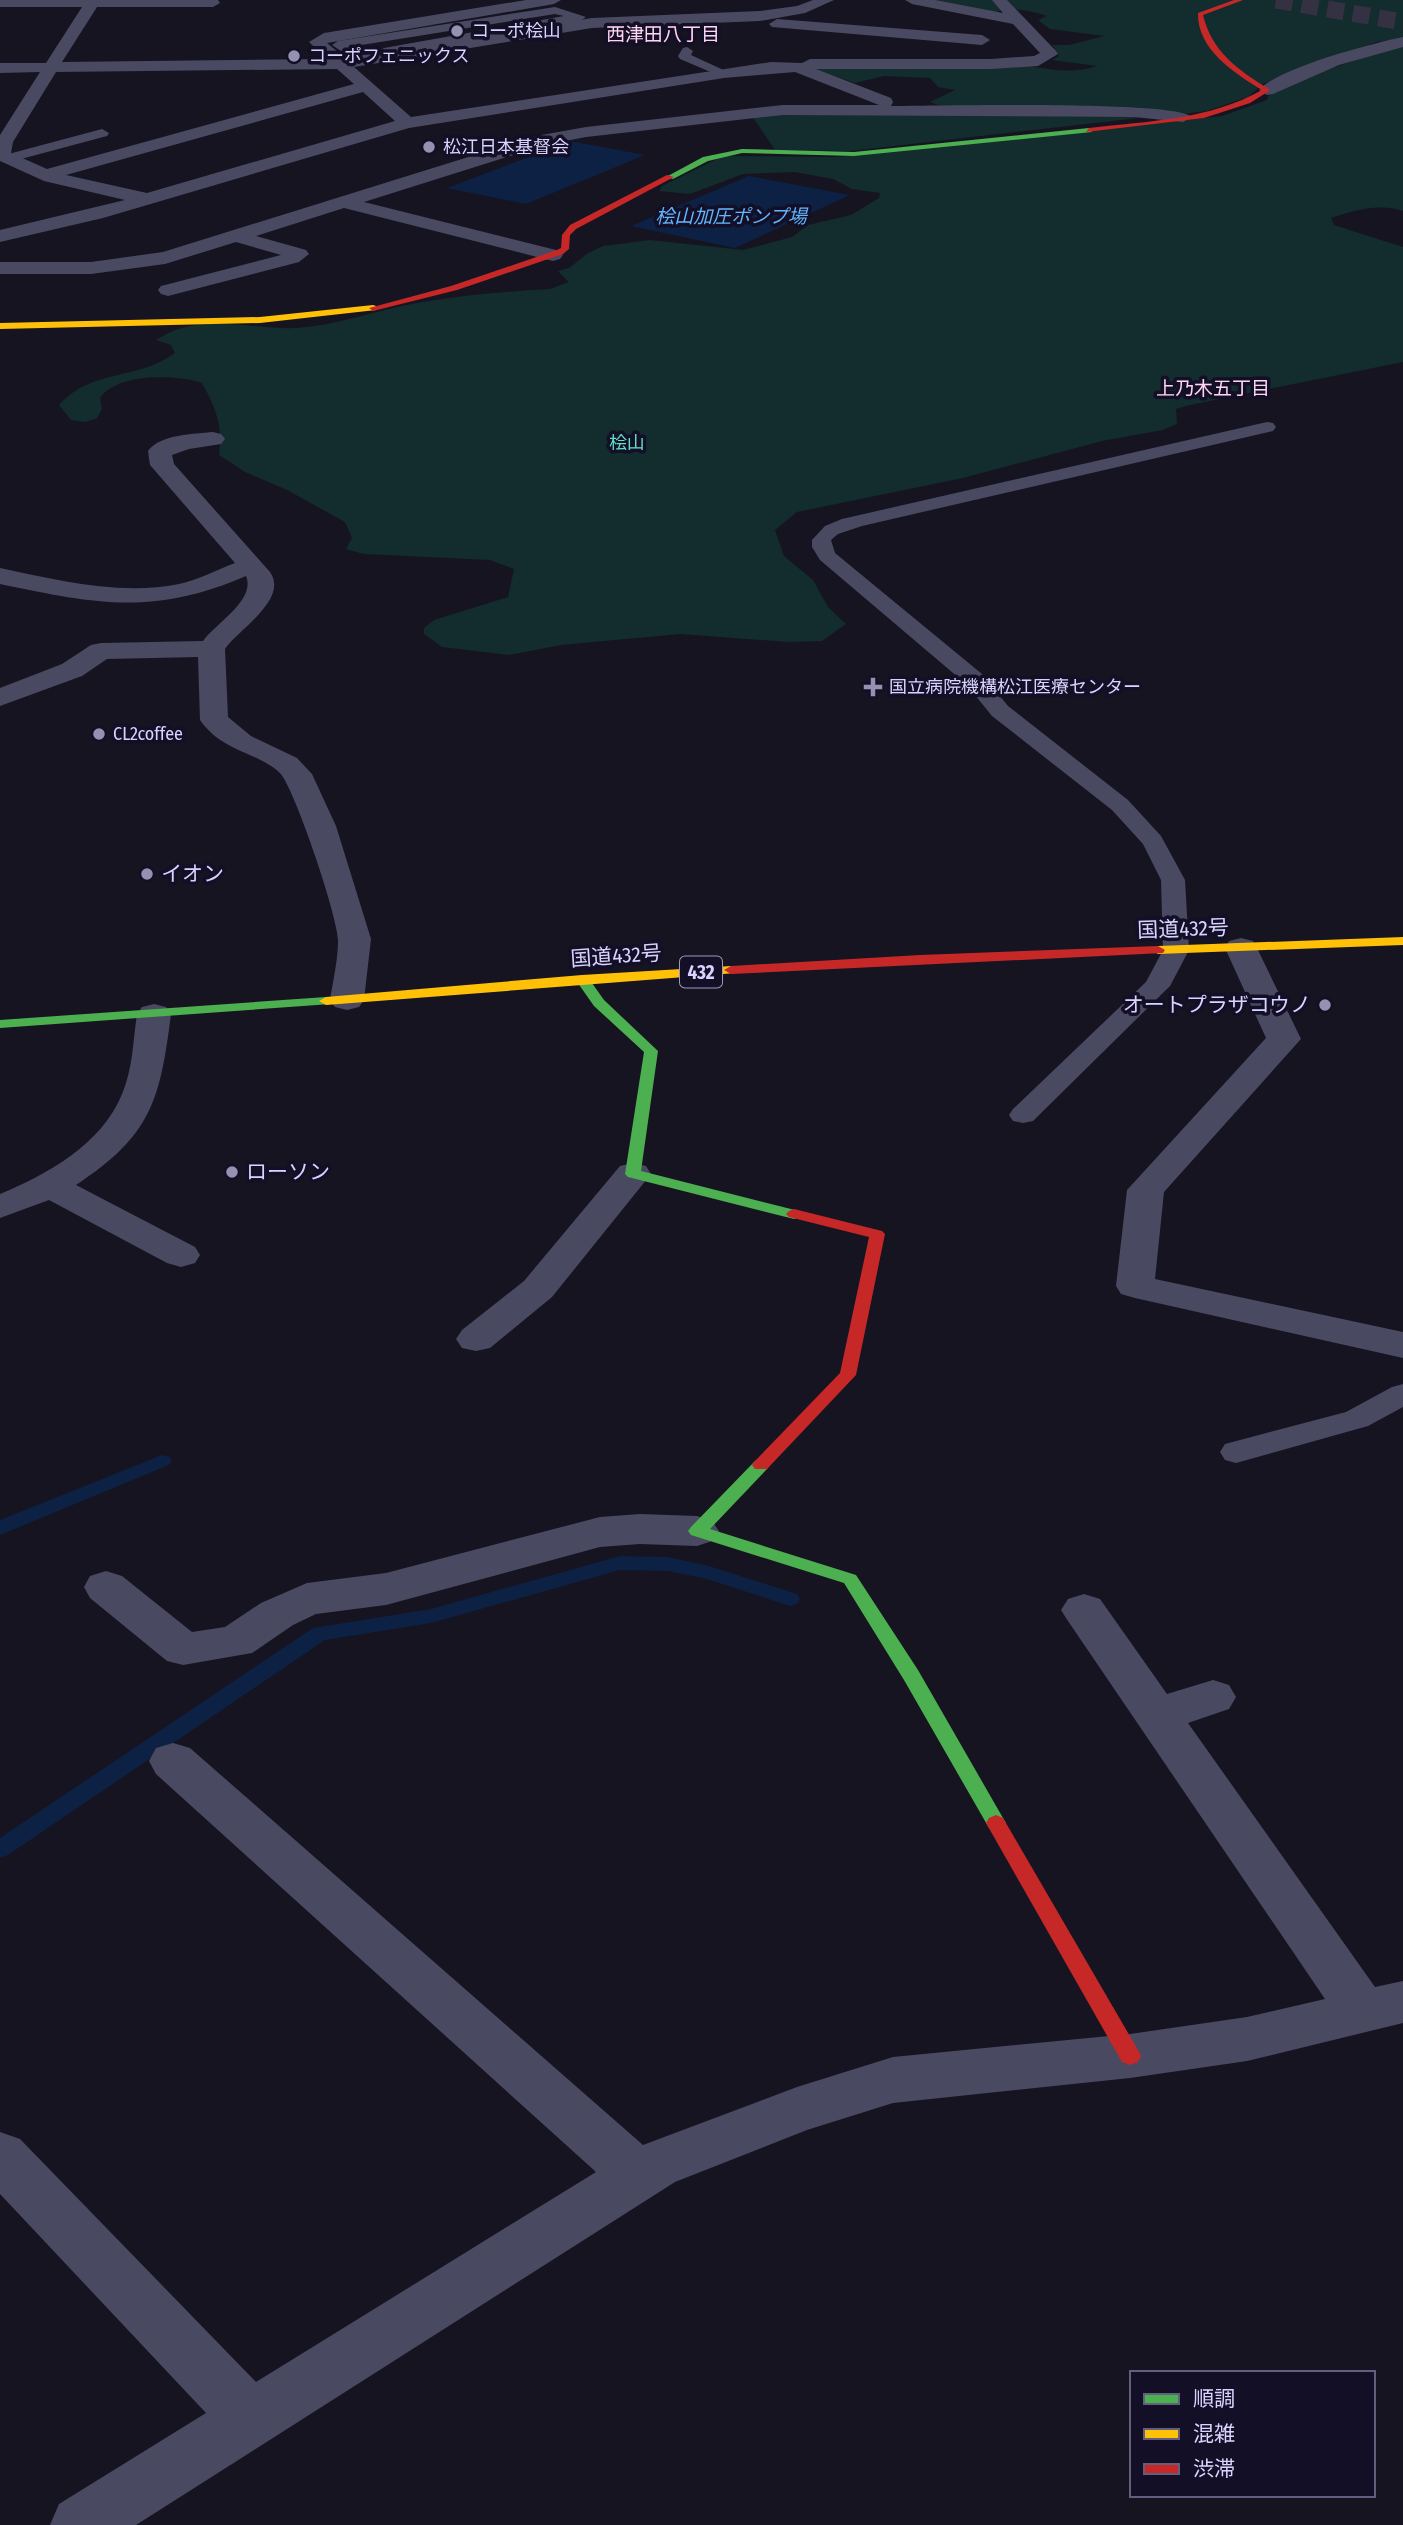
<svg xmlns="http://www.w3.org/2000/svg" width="1403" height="2525" viewBox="0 0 1403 2525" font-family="'Fira Sans Condensed','Noto Sans JP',sans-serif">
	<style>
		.green { fill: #132c2d }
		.water { fill: #0d2144 }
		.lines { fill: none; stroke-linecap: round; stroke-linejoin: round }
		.stream { fill: #0d2144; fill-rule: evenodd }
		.primary-tunnel { stroke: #333142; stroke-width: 17; stroke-dasharray: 17 9; stroke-linecap: butt }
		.lane { fill: #4a4962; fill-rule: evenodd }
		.street { fill: #4a4962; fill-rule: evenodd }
		.fast { fill: #4caf50; fill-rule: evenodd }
		.slow { fill: #ffc107; fill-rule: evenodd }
		.jam { fill: #c62828; fill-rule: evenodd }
		.poi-dot { fill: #9591b1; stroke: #130f26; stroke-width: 2.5 }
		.labels { text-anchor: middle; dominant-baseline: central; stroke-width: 7; stroke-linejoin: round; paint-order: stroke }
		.far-poi-label { font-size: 18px; fill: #d9d4ff; stroke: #130f26; text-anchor: start }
		.far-park-label { font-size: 18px; fill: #5fe0c0; stroke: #130f26 }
		.far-neighbourhood-label { font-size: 19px; fill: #ffd6f0; stroke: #130f26 }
		.far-water-label { font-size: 19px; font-style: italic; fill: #62b6ff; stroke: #130f26 }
		.shield { fill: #130f26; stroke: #9e99be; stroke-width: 2 }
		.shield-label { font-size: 19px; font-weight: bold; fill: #d9d4ff }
		.poi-label { font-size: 21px; fill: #d9d4ff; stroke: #130f26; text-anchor: start }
		.street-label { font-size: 21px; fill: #d9d4ff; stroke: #130f26 }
	</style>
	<rect width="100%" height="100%" fill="#161421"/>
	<g class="green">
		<path d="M924 0H1403V38L1377 42 1305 67 1263 84 1248 97 1207 111 1183 114 946 108 930 102 955 90 938 87 930 78 884 76 855 83 814 69 1030 66C1053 70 1074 74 1097 66L1052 60 1059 56 1052 45H1069L1104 36 1050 29 1038 20 1047 16C1029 10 1008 6 990 14Z"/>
		<path d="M1403 44V211C1380 203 1354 210 1331 218L1334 225 1403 247V362L1190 405 1176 409 1177 424 1163 430 1102 441 963 478 797 512 775 530 784 556 813 580 828 607 846 624 822 641 789 642 680 634 561 645 509 655 442 647 424 634V628L434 620 508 597 514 569 490 560 364 554 346 549 352 538 345 522 287 490 245 472 219 455C223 426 216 408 202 383 177 374 116 373 100 398L102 409 97 418 86 422 71 420 59 405C92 368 137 381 175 353L171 345 156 340C198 311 249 330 297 328 339 325 380 309 422 302 464 295 508 291 550 289L569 282 558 271 569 268 588 253 603 246 650 240 743 250 792 237 808 225 851 215 879 198 880 193 852 189 833 179 794 172 743 174 690 194 659 191 662 186 723 156 837 157 1222 116 1267 100 1268 96 1294 81Z"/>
		<polygon points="774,113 1137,117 1139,118 851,151 775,150 752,116"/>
	</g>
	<g class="water">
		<polygon points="570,141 645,155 526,204 447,188"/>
		<polygon points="749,176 850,195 735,248 631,226"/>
	</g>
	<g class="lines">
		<g class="stream">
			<polygon points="162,1455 169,1457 172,1461 169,1465 0,1535 0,1520"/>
			<polygon points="620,1556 668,1557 709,1566 797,1594 800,1599 797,1604 790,1606 707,1579 668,1571 620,1570 431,1623 325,1640 8,1855 0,1858 0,1838 313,1628 431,1609"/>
		</g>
		<polyline class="primary-tunnel" points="1276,0 1403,22"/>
		<g class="lane">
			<polygon points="555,7 586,17 580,21 397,53 399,56 393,60 378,52 384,48 564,16 555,14 349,47 366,58 366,64 362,65 332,45 338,41"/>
			<polygon points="600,19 608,19 650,39 640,42 600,25"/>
			<polygon points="687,47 693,51 691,55 730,73 728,76 720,76 680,59 678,56 683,48"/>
			<polygon points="102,129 109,133 107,136 6,163 0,160 1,156"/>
			<polygon points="1267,422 1273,423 1276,427 1273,431 862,526 838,534 831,540 835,553 982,674 1008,706 1128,800 1161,836 1185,880 1189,950 1170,986 1033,1121 1023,1123 1013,1121 1009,1115 1013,1109 1146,982 1163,950 1161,880 1143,844 1112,810 992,716 966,684 820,560 812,547 812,540 825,526 842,519"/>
			<polygon points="1403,1384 1403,1407 1368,1426 1236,1463 1225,1460 1220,1452 1225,1444 1346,1412 1392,1387"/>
		</g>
		<g class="street">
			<path d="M0 0H218L220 3 213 7H97L62 62 327 59 309 42 324 33 526 0H561L554 4 327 43 345 58 592 18 760 11 797 6 813 0H834L805 13 760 21 592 28 354 67 411 117 771 62 802 63 810 59H991L1034 56 1040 53 1013 24 912 4 905 0H935L1003 13 992 0H1007L1056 51 1058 54 1038 66 991 69H816L891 98 893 102 891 106C930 106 1176 100 1192 117L1183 122 1134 117 783 115 586 137 545 145 364 202 560 251 563 255 560 259 553 261 344 208 256 236 306 250 309 254 299 262 168 296 161 294 158 290 161 286 281 255 236 242 165 264 91 274H0V262H91L163 252 536 136 586 127 783 105H879L795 72 724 78 409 128 103 218 0 242V230L125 200 44 181 0 161V135L40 72 0 73V63H46L82 7H0ZM337 69 354 84 47 169 11 153 13 142 56 72ZM363 92 395 121 147 193 66 175Z"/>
			<polygon points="777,19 982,35 990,40 982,45 772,27 769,24"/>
			<path d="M1403 37V47L1339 65 1273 94 1267 95 1259 90C1278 68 1373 43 1403 37Z"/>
			<path d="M213 432 221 434 225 439 221 444 189 449 172 455 174 464 270 572C289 599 239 629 225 649L228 717 251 736 297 758 312 774 336 826 371 939 364 1000 359 1007 347 1010 335 1007 330 1000C333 981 338 960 338 941 339 920 294 787 280 773 258 752 222 752 200 720L198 657 107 659 82 676 0 706V688L62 664 91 645 101 643 203 641C217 622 256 600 246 576 153 616 96 604 0 584V568C57 580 120 596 179 584 198 580 216 570 235 563L150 465 148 451C160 434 195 434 213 432Z"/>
			<polygon points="1241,938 1253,941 1257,948 1301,1039 1164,1192 1155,1279 1403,1332 1403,1358 1135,1298 1121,1294 1116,1286 1127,1190 1266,1038 1225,948 1229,941"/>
			<path d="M154 1004 166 1007 171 1014C160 1100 152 1135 76 1185L195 1247 200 1255 195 1263 181 1267 167 1263 49 1200 0 1218V1194C48 1174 102 1144 122 1094 133 1069 133 1040 137 1014L142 1007Z"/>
			<polygon points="633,1163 646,1166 651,1174 552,1297 490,1348 476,1351 462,1348 456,1339 462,1330 524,1281 620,1166"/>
			<polygon points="640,1514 697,1516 712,1521 719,1531 712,1541 697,1546 640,1544 600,1547 386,1605 316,1614 293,1625 252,1653 183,1665 167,1661 90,1598 84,1587 90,1576 106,1571 122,1576 192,1632 225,1627 261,1603 307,1583 386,1573 600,1517"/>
			<polygon points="1084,1594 1100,1599 1167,1694 1213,1680 1229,1685 1236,1697 1229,1709 1188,1723 1375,1987 1403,1981 1403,2023 1247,2061 1130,2078 893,2103 807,2130 675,2182 136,2525 50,2525 59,2504 206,2413 0,2194 0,2132 20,2139 256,2382 596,2172 156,1774 149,1761 156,1748 173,1743 190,1748 643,2145 797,2087 893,2057 1130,2034 1247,2017 1325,1999 1068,1621 1061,1610 1068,1599"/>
		</g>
		<g class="fast">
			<polygon points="1089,128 1092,132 854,156 742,153 708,161 673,179 666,177 703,157 742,149 854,152"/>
			<polygon points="582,975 587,976 604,1000 658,1051 641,1171 799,1211 802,1214 799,1217 794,1219 628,1177 625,1174 644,1052 594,1006 575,979"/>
			<polygon points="326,997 331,998 333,1001 331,1004 0,1028 0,1020"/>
			<polygon points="761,1459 767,1461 770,1465 767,1469 710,1529 856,1575 918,1670 1003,1818 1006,1823 1003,1828 996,1831 989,1828 904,1680 844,1583 691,1535 688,1531 691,1527 755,1461"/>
		</g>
		<g class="slow">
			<polygon points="373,305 376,306 376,310 260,323 0,329 0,323 260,317"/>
			<polygon points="1403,937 1403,945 1158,954 1151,950 1158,946"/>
			<polygon points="731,966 738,970 736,973 326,1005 319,1001 326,997 582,975"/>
		</g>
		<g class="jam">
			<path d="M1234 0H1243L1203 15C1212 52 1238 70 1269 89V91L1250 103 1204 118 1086 132 1089 128C1149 121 1209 120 1262 90 1234 73 1197 49 1198 13Z"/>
			<polygon points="667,175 674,177 576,229 570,235 569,249 563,254 457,290 373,311 369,308 451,286 557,250 561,248 562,235 570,225"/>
			<polygon points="1158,946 1165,950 1163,953 731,974 724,970 731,966 920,955"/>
			<polygon points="794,1209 882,1231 885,1234 856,1375 767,1469 755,1469 752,1465 755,1461 840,1373 869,1237 789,1217 786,1214 789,1211"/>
			<polygon points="996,1815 1003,1818 1138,2050 1141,2056 1138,2062 1130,2065 1122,2062 986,1823 989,1818"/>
		</g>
	</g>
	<g class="poi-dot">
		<circle cx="457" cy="31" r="7"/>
		<circle cx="294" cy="56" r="7"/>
		<circle cx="429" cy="147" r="7"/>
		<path d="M869.5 676.5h7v7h7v7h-7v7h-7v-7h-7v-7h7z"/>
		<circle cx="99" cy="734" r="7"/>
		<circle cx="147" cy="874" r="7"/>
		<circle cx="1325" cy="1005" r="7"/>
		<circle cx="232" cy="1172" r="7"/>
	</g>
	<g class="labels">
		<g class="far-poi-label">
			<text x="471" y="31">コーポ桧山</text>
			<text x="308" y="56">コーポフェニックス</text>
			<text x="443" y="147">松江日本基督会</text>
			<text x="889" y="687">国立病院機構松江医療センター</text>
			<text x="113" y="734">CL2coffee</text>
		</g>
		<g class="far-park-label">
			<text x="627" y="443">桧山</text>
		</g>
		<g class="far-neighbourhood-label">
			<text x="663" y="34">西津田八丁目</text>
			<text x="1213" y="388">上乃木五丁目</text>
		</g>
		<g class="far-water-label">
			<text x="731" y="216">桧山加圧ポンプ場</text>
		</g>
		<rect class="shield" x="680" y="956.5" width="42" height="31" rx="5"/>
		<g class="shield-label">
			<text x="701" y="972">432</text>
		</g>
		<g class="poi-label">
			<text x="161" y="874">イオン</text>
			<text x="1311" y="1005" text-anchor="end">オートプラザコウノ</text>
			<text x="246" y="1172">ローソン</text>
		</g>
		<g class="street-label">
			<text transform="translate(1183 929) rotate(-2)">国道432号</text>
			<text transform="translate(616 956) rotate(-4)">国道432号</text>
		</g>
	</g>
	<rect x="1130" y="2371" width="245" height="126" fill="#130f26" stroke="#625e7d" stroke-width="2"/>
	<rect x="1144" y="2394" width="35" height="10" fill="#4caf50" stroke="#625e7d" stroke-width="2"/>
	<text x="1193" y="2406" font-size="21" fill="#d9d4ff">順調</text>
	<rect x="1144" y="2429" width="35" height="10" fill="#ffc107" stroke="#625e7d" stroke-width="2"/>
	<text x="1193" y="2441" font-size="21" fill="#d9d4ff">混雑</text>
	<rect x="1144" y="2464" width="35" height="10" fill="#c62828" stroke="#625e7d" stroke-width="2"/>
	<text x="1193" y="2476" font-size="21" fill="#d9d4ff">渋滞</text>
</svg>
